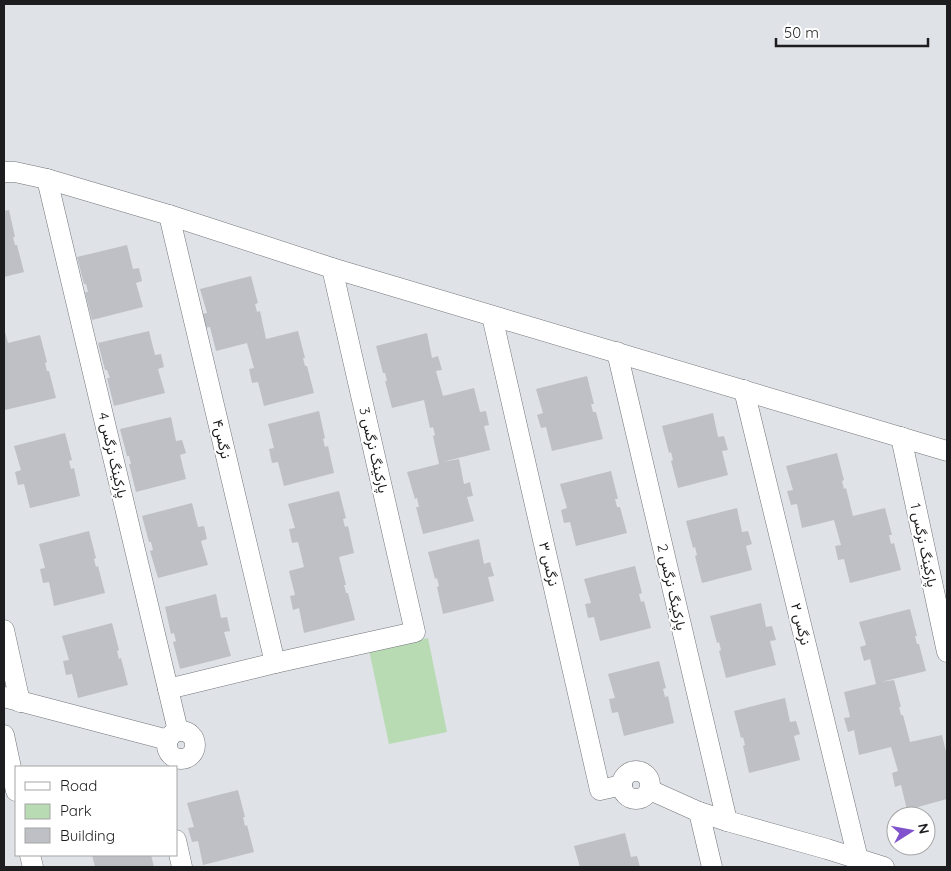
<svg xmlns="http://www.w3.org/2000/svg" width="951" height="871" viewBox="0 0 951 871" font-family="Quicksand,Vazirmatn,sans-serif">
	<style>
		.green { fill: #b8dbb4 }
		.building { fill: #bec0c5 }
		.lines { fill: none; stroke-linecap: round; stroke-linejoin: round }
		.street-casing { stroke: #73757a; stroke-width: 21 }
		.street { stroke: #fff; stroke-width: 20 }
		.labels { text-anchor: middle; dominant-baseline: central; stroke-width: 4; stroke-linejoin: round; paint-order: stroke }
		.street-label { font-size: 14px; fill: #1d1d1f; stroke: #fff }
	</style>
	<rect width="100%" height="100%" fill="#dfe2e7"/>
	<polygon class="green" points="428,638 447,732 389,744 369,650"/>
	<g class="building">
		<polygon points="9,210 15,237 13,237 15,245 17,245 24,272 4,277 4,211"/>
		<polygon points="127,245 133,269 139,268 142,281 136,283 143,307 92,320 85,292 88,292 86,284 84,284 77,257"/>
		<polygon points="251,276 258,303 255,304 257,312 260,311 266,339 298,331 305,358 303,358 305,366 307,366 314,393 264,406 258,382 252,383 249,369 254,368 247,343 216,351 210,327 204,328 201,314 207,313 200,289"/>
		<polygon points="4,328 8,343 40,335 47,362 45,363 47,371 49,371 56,398 5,410 4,405"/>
		<polygon points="149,331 155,355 161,354 164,367 158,369 165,393 114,406 107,378 110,378 107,370 105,370 98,343"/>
		<polygon points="427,333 432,358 438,356 442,370 436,371 443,396 474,388 480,412 486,411 489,425 484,426 490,450 442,462 459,459 464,484 470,482 473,496 467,497 474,521 423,534 416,507 419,507 417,498 415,499 407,472 439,464 433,436 435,435 433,427 430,428 424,400 392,408 385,381 387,381 385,373 383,373 376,346"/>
		<polygon points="587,376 594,404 591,404 593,412 596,412 603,439 552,451 546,427 541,428 537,415 543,413 536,389"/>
		<polygon points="319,411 325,438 323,439 325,447 328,446 334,473 284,486 278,462 272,463 269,449 274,448 268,424"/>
		<polygon points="713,413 718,437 724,436 728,450 722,451 728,475 678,488 671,461 673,460 671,452 669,453 662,426"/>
		<polygon points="171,417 176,441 182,440 186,453 180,455 186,479 136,492 129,464 131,464 129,456 127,456 120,429"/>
		<polygon points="65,433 72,460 69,461 71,469 74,468 80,496 30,508 24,484 18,485 15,472 21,470 14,446"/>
		<polygon points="837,453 844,480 842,481 844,489 846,488 853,516 885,508 892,535 889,535 891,544 894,543 901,570 850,583 844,559 838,560 835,546 841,545 834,520 802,528 797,504 791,505 787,491 793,490 786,466"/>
		<polygon points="611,471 618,499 615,499 617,507 620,507 627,533 576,546 570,522 564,523 561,510 567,508 560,484"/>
		<polygon points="339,491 346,518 343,519 345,527 348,526 354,553 339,557 346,585 344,585 346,593 348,593 355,620 304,633 299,608 293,610 290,596 295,595 289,571 304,567 298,542 292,543 289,529 295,528 288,504"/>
		<polygon points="192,503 198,527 204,526 207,539 201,541 208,565 158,578 150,551 153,550 151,542 149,542 142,516"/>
		<polygon points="737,508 742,532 748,531 752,544 746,546 752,570 702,583 695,556 697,555 695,547 693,548 686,521"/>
		<polygon points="89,531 96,558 94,559 96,567 98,566 105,593 54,606 49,582 43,583 40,569 45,568 39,544"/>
		<polygon points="479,539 484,564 490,562 494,576 488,577 494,601 443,614 437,587 439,586 437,578 435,579 428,552"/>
		<polygon points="635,566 642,593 639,594 641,602 644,601 651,628 600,641 594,617 588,618 585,604 591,603 584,579"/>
		<polygon points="216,594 221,618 227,617 230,631 224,632 231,656 180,669 173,642 176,641 174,633 171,634 165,607"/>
		<polygon points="761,603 766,627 772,626 776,640 770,641 776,665 726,678 719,651 721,650 719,642 717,643 710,616"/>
		<polygon points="910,609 917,636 915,636 917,644 919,644 926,671 881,682 894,680 901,707 899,707 901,715 903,715 910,742 942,735 947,756 947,799 907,810 901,785 895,787 892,773 898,771 891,747 859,755 854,730 848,732 844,718 850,717 844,692 876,684 870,659 864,661 860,647 866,645 859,622"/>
		<polygon points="112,623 119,650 117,651 119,659 121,658 128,685 78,698 72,674 66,675 63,661 69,660 62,636"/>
		<polygon points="659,661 666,688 663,689 665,697 668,696 674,723 624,736 618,712 612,713 609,699 615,698 608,674"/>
		<polygon points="785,698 790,722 796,721 800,734 794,736 800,760 749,773 743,746 745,745 743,737 741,738 734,711"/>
		<polygon points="238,790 245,817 243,817 245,826 247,825 254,852 203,865 198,841 192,842 188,828 194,827 187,803"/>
		<polygon points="625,833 631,857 637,856 640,867 580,867 574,846"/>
		<polygon points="92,855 151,855 154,867 95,867"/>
	</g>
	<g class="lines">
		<g class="street-casing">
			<g id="street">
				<polyline points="4,172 15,172 47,179 169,215 332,268 947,451"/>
				<polyline points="47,179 178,731"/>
				<polyline points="169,215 275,663"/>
				<polyline points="492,316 600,790 622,785"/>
				<polyline points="617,352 727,821"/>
				<polyline points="744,390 858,859"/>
				<polyline points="901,437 947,652"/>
				<polyline points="4,630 20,702"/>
				<polyline points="168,689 275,663 415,632 332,268"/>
				<polyline points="4,697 168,740"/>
				<circle cx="181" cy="745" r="14"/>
				<polyline points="4,735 16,791"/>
				<circle cx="636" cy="785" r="14"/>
				<polyline points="650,790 699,812 727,821 827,849 884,867"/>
				<polyline points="699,812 712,867"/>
				<polyline points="176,840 182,867"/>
				<polyline points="30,855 33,867"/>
			</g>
		</g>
		<use href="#street" class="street"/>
	</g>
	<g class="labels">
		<g class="street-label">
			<text transform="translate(222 439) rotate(77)">نرگس۴</text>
			<text transform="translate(374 450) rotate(77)">پارکینگ نرگس 3</text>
			<text transform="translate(113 455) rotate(77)">پارکینگ نرگس 4</text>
			<text transform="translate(924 545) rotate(78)">پارکینگ نرگس 1</text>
			<text transform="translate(549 564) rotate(77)">نرگس ۳</text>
			<text transform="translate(672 587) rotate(77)">پارکینگ نرگس 2</text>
			<text transform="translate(801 624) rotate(76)">نرگس ۲</text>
		</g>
	</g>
	<rect width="951" height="871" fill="none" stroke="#1d1d1f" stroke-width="10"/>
	<rect x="15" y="766" width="162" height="90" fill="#ffffff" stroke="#a5a5a5"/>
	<rect x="25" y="782" width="25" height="8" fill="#ffffff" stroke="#a5a5a5"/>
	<text x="60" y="791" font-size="15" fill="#1d1d1f">Road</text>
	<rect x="25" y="804" width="25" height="15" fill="#b8dbb4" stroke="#a5a5a5"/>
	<text x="60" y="816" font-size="15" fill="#1d1d1f">Park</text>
	<rect x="25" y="828" width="25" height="15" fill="#bec0c5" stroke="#a5a5a5"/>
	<text x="60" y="841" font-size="15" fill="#1d1d1f">Building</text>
	<g transform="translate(911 831) rotate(79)"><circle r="24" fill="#ffffff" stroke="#a5a5a5"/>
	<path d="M0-4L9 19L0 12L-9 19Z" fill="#8053cc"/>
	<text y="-8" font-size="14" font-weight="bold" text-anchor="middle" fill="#1d1d1f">N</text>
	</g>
	<path d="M776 38v8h152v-8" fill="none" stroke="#1d1d1f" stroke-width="2.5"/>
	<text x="784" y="38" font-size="15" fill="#1d1d1f" stroke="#ffffff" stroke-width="4" paint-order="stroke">50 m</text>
</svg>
